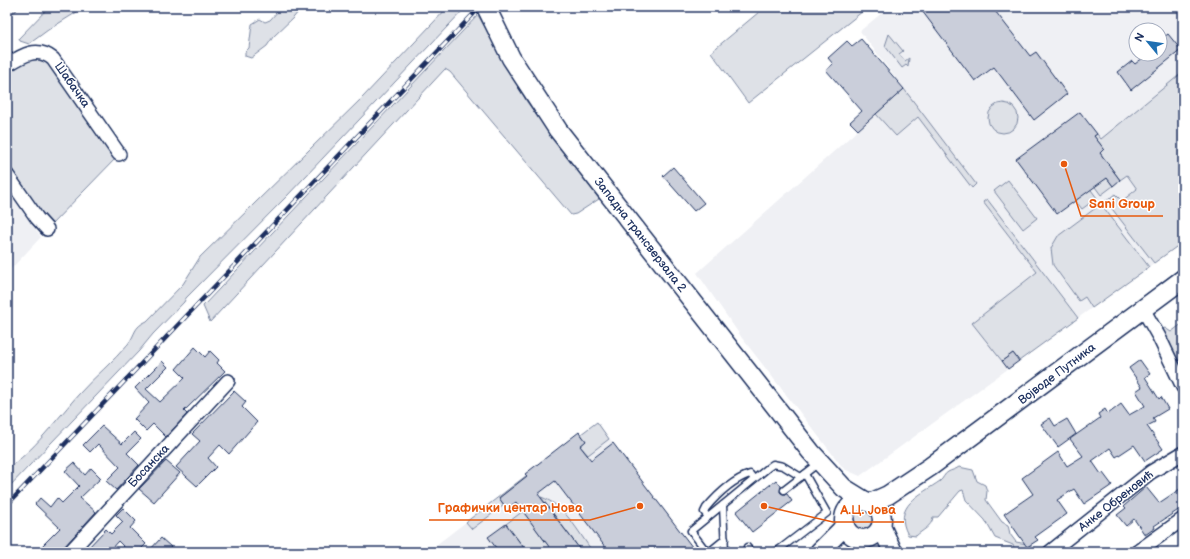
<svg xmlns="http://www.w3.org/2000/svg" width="1190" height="559" viewBox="0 0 1190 559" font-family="'Balsamiq Sans',sans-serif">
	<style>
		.built { fill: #eff0f4; fill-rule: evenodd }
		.green { fill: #dee1e7; stroke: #7c88a2 }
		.building { fill: #caceda; stroke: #1b2f5e }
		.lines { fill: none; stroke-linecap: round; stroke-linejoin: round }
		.lane-casing { stroke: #1b2f5e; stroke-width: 9 }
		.street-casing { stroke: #1b2f5e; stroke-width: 16 }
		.secondary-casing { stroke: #1b2f5e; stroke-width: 21 }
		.lane { stroke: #fff; stroke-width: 6 }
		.street { stroke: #fff; stroke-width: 13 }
		.secondary { stroke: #fff; stroke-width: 18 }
		.rail-casing { stroke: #1b2f5e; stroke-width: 4.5 }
		.rail { stroke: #fff; stroke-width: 3; stroke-dasharray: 9; stroke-linecap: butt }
		.labels { text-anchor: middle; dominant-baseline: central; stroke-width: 3; stroke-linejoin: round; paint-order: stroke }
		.street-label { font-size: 12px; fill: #1b2f5e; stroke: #fff }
		.leader { fill: none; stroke: #e8590c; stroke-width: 1.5 }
		.callout-dot { fill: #e8590c; stroke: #fff; stroke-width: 1.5 }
		.callout-label { font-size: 13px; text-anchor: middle; font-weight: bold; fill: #e8590c; stroke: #fff; stroke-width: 3; stroke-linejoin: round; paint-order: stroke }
	</style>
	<rect width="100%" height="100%" fill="#fff"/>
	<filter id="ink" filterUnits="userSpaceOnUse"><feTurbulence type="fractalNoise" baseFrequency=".025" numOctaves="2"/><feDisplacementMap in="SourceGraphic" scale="8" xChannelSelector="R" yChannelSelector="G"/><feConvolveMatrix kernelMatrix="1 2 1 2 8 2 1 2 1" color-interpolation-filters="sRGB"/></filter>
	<g filter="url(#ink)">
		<g class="built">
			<path d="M889 7H1183V242L860 476 844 469 742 338 697 273 904 89 860 31ZM1136 30H1160V54H1136Z"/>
			<polygon points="11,194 41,237 11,269 7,264 7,197"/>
			<polygon points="597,422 696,552 427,552 527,475 525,473 579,432 581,434"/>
		</g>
		<g class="green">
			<polygon points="7,7 17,7 16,11 7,15"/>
			<polygon points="49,7 85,7 48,30 29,44 20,41 19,38"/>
			<polygon points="273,7 302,7 294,17 273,37 267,46 251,58 245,56 245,52 249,48 252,24 260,19 265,22 270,20 279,10"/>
			<path d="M448 7H466L287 196 186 298 184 302 153 334 139 351 7 489V468C32 454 59 416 79 394 95 376 113 362 128 344 136 334 133 327 147 321L183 284 200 257 363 97Z"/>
			<polygon points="765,7 868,7 748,103 711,52"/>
			<polygon points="478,15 527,102 599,199 576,214 571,215 450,72 445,69 210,322 203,306"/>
			<polygon points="889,34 903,51 899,54 905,61 909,58 908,67 906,65 902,68 885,46"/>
			<polygon points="43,55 117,157 49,227 35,208 32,199 22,190 7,168 7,68"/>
			<polygon points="1183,72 1183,242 1154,263 1106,201 1115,194 1122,201 1137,189 1127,175 1120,180 1100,153 1104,149 1094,136 1097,134 1101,139"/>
			<polygon points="904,89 976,184 972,188 918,117 896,136 876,114"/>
			<circle cx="1003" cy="118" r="15"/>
			<polygon points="1084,172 1099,183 1107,178 1113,186 1101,195"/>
			<polygon points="1080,175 1097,198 1082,209 1075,200"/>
			<polygon points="1008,180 1037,218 1023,229 994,191"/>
			<polygon points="987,199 1078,318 1019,361 1013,353 1002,361 972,323 1037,272 983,202"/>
			<polygon points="1101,204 1149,267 1092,308 1085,297 1079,301 1053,265 1051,248 1058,236"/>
			<polygon points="1183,266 1183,274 1144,304 1140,299"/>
			<polygon points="1183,323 1183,370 1162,329 1165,328 1171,332"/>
			<polygon points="597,422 609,439 588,455 580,446 586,441 581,434"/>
			<path d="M959 467 973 470 977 481 985 485 987 491 986 500 1002 522 1008 525 1010 534 1016 542 1027 544 1033 547 1032 552H1016L1013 545 995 538 985 520 966 500 963 490 960 491 938 517H933C932 527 922 530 916 536L908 535C892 506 920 495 940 481 943 479 944 474 948 472 951 470 955 470 959 467Z"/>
			<polygon points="527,475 538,489 514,508 508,508 526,477 499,498 504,505 472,529 466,522"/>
			<path d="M541 497C565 505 578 532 593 552H582Z"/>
			<circle cx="863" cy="520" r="12"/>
			<polygon points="523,511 553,552 527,552 506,524"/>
			<polygon points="838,549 839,551 854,549 870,552 832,552"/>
		</g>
		<g class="building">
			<polygon points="919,7 992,7 1030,56 1036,52 1067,94 1034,120 994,67 975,81"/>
			<polygon points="1168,34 1181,50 1131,90 1118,72 1132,61 1135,64 1148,54 1160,54 1160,40"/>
			<polygon points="861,39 904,89 858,130 850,122 862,111 826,70 833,64 828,58 847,41 852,46"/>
			<polygon points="1080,112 1097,134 1094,136 1104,149 1100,153 1120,180 1113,186 1107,178 1057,214 1016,159"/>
			<polygon points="673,167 704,203 694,211 663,176"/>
			<polygon points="195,347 205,357 210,351 219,360 217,363 225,371 184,411 187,414 166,437 153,424 146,431 134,419 149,403 135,388 162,361 168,367 146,389 160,402 185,378 176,369"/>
			<polygon points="1013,353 1019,361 1008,369 1002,361"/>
			<polygon points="1140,360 1150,374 1145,377 1159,399 1161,397 1168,409 1153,418 1155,422 1147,426 1163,449 1145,461 1134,445 1116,457 1110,448 1092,461 1101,474 1103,473 1112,485 1084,504 1074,489 1057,500 1067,514 1035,537 1038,540 1027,547 1004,514 1033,494 1022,478 1058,452 1067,466 1083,456 1070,439 1100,418 1098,414 1105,409 1108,414 1121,404 1129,415 1145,406 1136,391 1142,387 1129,368"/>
			<polygon points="234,391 246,402 242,407 257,422 229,454 220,445 208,458 216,467 197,486 176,467 200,441 192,434"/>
			<polygon points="1050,418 1055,426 1067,419 1076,434 1058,447 1041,424"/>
			<polygon points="102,426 122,444 134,432 141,439 127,453 139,465 116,490 106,481 120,467 98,444 90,452 83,445"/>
			<polygon points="579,432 586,441 580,446 591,460 613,443 696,552 609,552 555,481 538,494 582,552 553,552 516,502 507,509 499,498 527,476 525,474"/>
			<polygon points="166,461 180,473 154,502 139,489"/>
			<polygon points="74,463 85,475 91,468 101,478 80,498 96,512 64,547 62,552 36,552 60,528 35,504 40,498 50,507 57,498 62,503 79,486 65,471"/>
			<polygon points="776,480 781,486 780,492 783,494 787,494 792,501 752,532 736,512"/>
			<polygon points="1146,487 1159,503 1183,487 1183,507 1154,526 1155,528 1145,535 1134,519 1126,526 1117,515 1126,508 1124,506"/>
			<polygon points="123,508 136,521 130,528 146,544 138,552 129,552 118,541 108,552 84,552 106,529 111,534 123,522 116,515"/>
			<polygon points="506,524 527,552 499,552 488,537"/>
			<polygon points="161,538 171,547 166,552 148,552"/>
		</g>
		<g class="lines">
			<g class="lane-casing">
				<g id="lane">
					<polyline points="784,490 815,466"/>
					<polyline points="723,505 725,552"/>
					<path d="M708 517 704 512 706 508C717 495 732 480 750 474L754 479"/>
					<polyline points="747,547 751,552"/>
					<polyline points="707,552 691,531 769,467 773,464 783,466 801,477"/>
					<polyline points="709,552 725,539"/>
					<polyline points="776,552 827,513 805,474"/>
				</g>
			</g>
			<g class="street-casing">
				<g id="street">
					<path d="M7 65C23 55 37 46 53 59L119 154"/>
					<polyline points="7,175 37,218 47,229"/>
					<polyline points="1143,309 1159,337 1183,387"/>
					<polyline points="70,552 228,381"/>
					<polyline points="1050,552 1151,472 1183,453"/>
					<polyline points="1137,552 1183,519"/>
				</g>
			</g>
			<g class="secondary-casing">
				<g id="secondary">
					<polyline points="486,7 511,58 558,130 811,452 844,488 865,501"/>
					<circle cx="863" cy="520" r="19"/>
					<polyline points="870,503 888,495 930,467 1183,279"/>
					<polyline points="881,526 893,552"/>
					<polyline points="819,552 841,530 845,523"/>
				</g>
			</g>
			<use href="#lane" class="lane"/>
			<use href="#street" class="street"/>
			<use href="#secondary" class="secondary"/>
			<g class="rail-casing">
				<polyline id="rail" points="7,505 480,7"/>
			</g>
			<use href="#rail" class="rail"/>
		</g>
	</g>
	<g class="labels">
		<g class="street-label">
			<text transform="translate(72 85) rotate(55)">Шабачка</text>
			<text transform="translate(640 235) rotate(52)">Западна трансверзала 2</text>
			<text transform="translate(1057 374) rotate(-37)">Војводе Путника</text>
			<text transform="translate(149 466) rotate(-47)">Босанска</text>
			<text transform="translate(1116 501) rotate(-38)">Анке Обреновић</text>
		</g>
	</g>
	<path class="leader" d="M1064 164L1081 216H1163M640 506L590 520H429M764 506L833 522H904"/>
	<g class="callout-dot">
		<circle cx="1064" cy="164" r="4"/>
		<circle cx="640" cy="506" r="4"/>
		<circle cx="764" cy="506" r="4"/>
	</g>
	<g class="callout-label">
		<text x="1122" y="208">Sani Group</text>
		<text x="510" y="512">Графички центар Нова</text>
		<text x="868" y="514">А.Ц. Јова</text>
	</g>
	<rect width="1190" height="559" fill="none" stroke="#fff" stroke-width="24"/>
	<rect x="12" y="12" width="1166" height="535" fill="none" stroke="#1b2f5e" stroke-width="1.5" filter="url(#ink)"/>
	<g transform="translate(1148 42) rotate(299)"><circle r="19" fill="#ffffff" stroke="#a4acbf"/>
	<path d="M0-3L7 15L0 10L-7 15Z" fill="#1f6fb2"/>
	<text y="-6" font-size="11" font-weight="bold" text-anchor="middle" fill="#1b2f5e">N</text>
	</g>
</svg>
